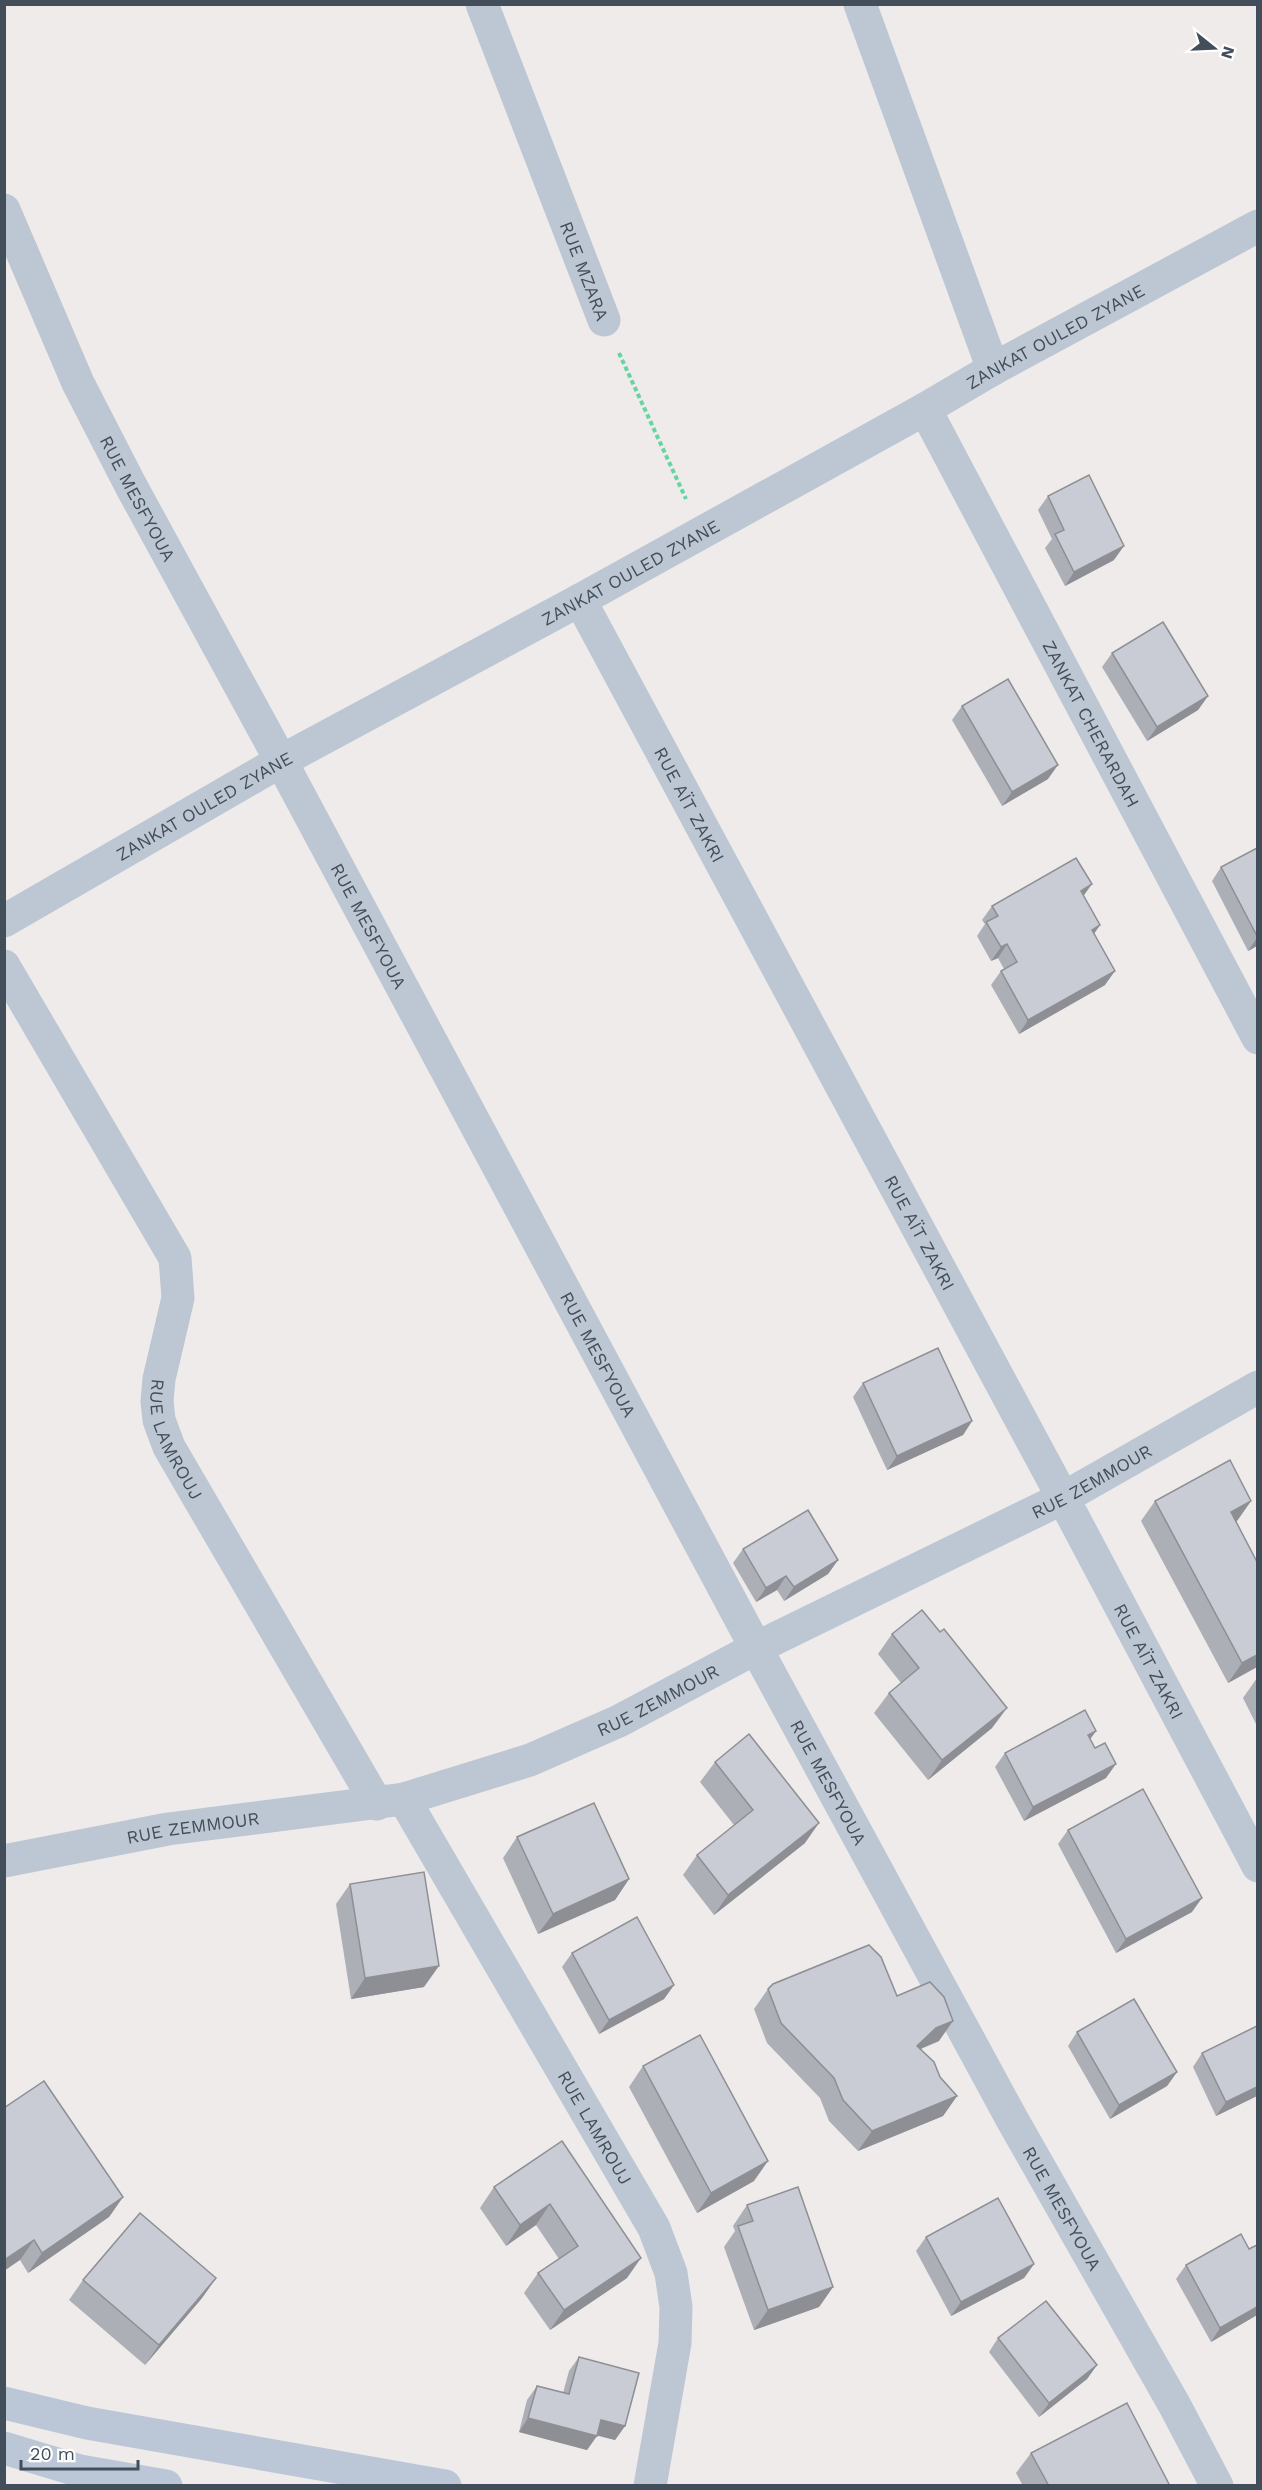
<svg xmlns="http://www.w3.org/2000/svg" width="1262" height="2490" viewBox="0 0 1262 2490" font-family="'Work Sans',sans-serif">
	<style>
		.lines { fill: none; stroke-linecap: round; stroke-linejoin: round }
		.path { stroke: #67d4a2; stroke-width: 4; stroke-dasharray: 4.5 3; stroke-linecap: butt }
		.street { stroke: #bcc7d3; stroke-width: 33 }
		.secondary { stroke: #bbc7d7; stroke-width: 33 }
		.wall { fill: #adafb6 }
		.shaded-wall { fill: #8d8f94 }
		.building { fill: #c9ccd4; stroke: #8d8f94; stroke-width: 1.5 }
		.labels { text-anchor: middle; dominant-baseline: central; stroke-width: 4.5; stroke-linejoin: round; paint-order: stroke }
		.street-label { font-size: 18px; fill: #424e5a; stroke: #fff }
	</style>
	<rect width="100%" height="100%" fill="#eeebea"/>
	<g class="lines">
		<polyline class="path" points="619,353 686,499"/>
		<g class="street">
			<path id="s1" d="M482 4 604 320"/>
			<polyline points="860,4 993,369"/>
			<path id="s2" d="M4 210 78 383 131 486 281 761 756 1648 1013 2121 1175 2406 1217 2486"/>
			<path id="s3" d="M925 409 1258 1038"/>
			<path id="s4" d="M580 600 1063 1498 1258 1866"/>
			<path id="s5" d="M4 921 281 761 580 600 925 409 993 369 1258 226"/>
			<path id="s6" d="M4 966 175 1258 178 1298 159 1379 157 1401 159 1420 169 1447 377 1804"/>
			<path id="s7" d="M404 1799 654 2228 671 2273 676 2307 675 2343 650 2486"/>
			<path id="s8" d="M4 1861 168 1829 404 1799 530 1760 619 1721 756 1648 1063 1498 1258 1387"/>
		</g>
		<g class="secondary">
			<polyline points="4,2403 87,2423 445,2486"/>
			<polyline points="4,2448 80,2471 166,2486"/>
		</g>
	</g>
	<g class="wall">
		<polygon points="1048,496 1114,560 1065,586 1045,548 1052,539 1038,510"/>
		<polygon points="1112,653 1208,696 1198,710 1147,741 1102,667"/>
		<polygon points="962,706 1048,779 1002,806 952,720"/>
		<polygon points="1257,848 1257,946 1248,951 1212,881 1221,867"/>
		<polygon points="1083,896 1100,925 1094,934 1105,985 1019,1034 991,985 1001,971 1004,969 998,958 991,961 977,936 985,924 982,920 992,906"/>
		<polygon points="863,1383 972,1421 963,1435 887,1470 853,1397"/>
		<polygon points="1155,1501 1251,1501 1236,1522 1257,1667 1228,1683 1141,1521"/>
		<polygon points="743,1549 838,1560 828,1574 784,1601 777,1590 756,1602 733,1563"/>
		<polygon points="892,1634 992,1728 928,1780 874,1713 889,1693 901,1683 878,1654"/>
		<polygon points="1257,1678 1257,1726 1243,1698"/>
		<polygon points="1096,1731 1090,1739 1106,1778 1024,1821 995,1767 1005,1753"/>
		<polygon points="715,1762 805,1843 714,1915 683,1875 697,1855 734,1825 700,1782"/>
		<polygon points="1068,1830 1192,1912 1116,1953 1058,1844"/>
		<polygon points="517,1837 629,1879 615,1900 538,1934 503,1858"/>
		<polygon points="350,1884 424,1987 351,1999 336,1904"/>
		<polygon points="572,1953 674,1985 664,1999 599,2034 562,1967"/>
		<polygon points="768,1989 897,1996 939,2041 921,2049 940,2077 957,2096 943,2116 858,2151 829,2121 820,2098 767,2043 754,2009"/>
		<polygon points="1077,2032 1177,2072 1167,2086 1110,2119 1068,2046"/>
		<polygon points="1202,2053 1257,2096 1216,2116 1193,2067"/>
		<polygon points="643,2066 754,2181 697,2213 629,2087"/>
		<polygon points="4,2108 123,2197 109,2217 28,2273 20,2260"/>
		<polygon points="562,2141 627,2278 550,2330 524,2293 538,2273 559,2259 536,2225 506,2246 480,2208 494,2187"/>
		<polygon points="747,2205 833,2287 819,2307 754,2330 724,2247 735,2231 733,2226"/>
		<polygon points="926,2237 1034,2264 1024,2278 951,2316 916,2251"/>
		<polygon points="1257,2245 1257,2315 1211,2342 1176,2279 1186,2265 1249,2249"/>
		<polygon points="216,2278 202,2298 145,2365 69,2300 83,2280"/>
		<polygon points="998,2338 1097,2365 1087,2379 1039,2417 989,2352"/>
		<polygon points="579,2357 625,2426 615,2440 597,2435 587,2450 519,2432 527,2400 537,2386 563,2393 569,2371"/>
		<polygon points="1031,2453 1170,2486 1023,2486 1016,2473"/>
	</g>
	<g class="shaded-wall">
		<polygon points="1124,546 1114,560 1065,586 1074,572"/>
		<polygon points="1208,696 1198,710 1147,741 1157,727"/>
		<polygon points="1058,765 1048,779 1002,806 1012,792"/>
		<polygon points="1092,884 1082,898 1081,891"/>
		<polygon points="1100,925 1090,939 1092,930"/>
		<polygon points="1257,938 1257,946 1248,951"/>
		<polygon points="1007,944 998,958 991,961 1001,947"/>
		<polygon points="1115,971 1105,985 1019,1034 1028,1020"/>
		<polygon points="972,1421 963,1435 887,1470 897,1456"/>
		<polygon points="1251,1501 1237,1521 1217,1533 1231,1512"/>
		<polygon points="838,1560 828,1574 784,1601 794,1587"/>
		<polygon points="786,1576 777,1590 756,1602 766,1588"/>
		<polygon points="1257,1655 1257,1667 1228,1683 1242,1663"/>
		<polygon points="1007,1708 992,1728 928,1780 942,1760"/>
		<polygon points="1096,1731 1086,1745 1088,1735"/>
		<polygon points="1116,1764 1106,1778 1024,1821 1033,1807"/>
		<polygon points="819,1823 805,1843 714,1915 728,1895"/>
		<polygon points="629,1879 615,1900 538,1934 553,1914"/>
		<polygon points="1202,1898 1192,1912 1116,1953 1126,1939"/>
		<polygon points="439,1966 424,1987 351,1999 365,1978"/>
		<polygon points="674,1985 664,1999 599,2034 609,2020"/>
		<polygon points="953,2021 939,2041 922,2048 903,2066 917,2046 936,2028"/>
		<polygon points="1177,2072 1167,2086 1110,2119 1119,2105"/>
		<polygon points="1257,2087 1257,2096 1216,2116 1226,2102"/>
		<polygon points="957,2096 943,2116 858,2151 872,2131"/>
		<polygon points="768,2161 754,2181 697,2213 711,2193"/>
		<polygon points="123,2197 109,2217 28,2273 42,2253"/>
		<polygon points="550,2204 536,2225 506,2246 520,2225"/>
		<polygon points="34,2240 20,2260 4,2271 4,2260"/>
		<polygon points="641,2258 627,2278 550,2330 564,2310"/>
		<polygon points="1034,2264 1024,2278 951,2316 961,2302"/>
		<polygon points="216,2278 202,2298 145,2365 159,2345"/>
		<polygon points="833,2287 819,2307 754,2330 768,2310"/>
		<polygon points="1257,2307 1257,2315 1211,2342 1220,2328"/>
		<polygon points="1097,2365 1087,2379 1039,2417 1049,2403"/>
		<polygon points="528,2418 597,2436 587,2450 519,2432"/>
		<polygon points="601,2420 625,2426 615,2440 591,2434"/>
	</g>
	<g class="building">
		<polygon points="1089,475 1124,546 1074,572 1055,534 1064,530 1048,496"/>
		<polygon points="1163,622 1208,696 1157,727 1112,653"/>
		<polygon points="1008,679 1058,765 1012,792 962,706"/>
		<polygon points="1257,848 1257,936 1221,867"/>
		<polygon points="1076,858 1092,884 1081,891 1100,925 1092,930 1115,971 1028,1020 1001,971 1017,962 1007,944 1001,947 986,922 998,916 992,906"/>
		<polygon points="938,1348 972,1421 897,1456 863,1383"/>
		<polygon points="1230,1460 1251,1501 1231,1512 1257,1562 1257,1655 1242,1663 1155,1501"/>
		<polygon points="808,1510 838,1560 794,1587 786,1576 766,1588 743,1549"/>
		<polygon points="922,1610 940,1632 944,1629 1007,1708 942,1760 889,1693 919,1668 892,1634"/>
		<polygon points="1085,1710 1096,1731 1088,1735 1095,1748 1105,1743 1116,1764 1033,1807 1005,1753"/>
		<polygon points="749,1734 819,1823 728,1895 697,1855 753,1810 715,1762"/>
		<polygon points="1143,1789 1202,1898 1126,1939 1068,1830"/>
		<polygon points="594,1803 629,1879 553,1914 517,1837"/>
		<polygon points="424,1872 439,1966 365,1978 350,1884"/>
		<polygon points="637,1917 674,1985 609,2020 572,1953"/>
		<polygon points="869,1945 881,1957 897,1996 930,1982 944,1997 953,2021 936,2028 917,2046 934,2062 940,2077 957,2096 872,2131 843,2100 834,2078 781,2023 768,1989 773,1984"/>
		<polygon points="1134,1999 1177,2072 1119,2105 1077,2032"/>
		<polygon points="1257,2026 1257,2087 1226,2102 1202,2053"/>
		<polygon points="700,2035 768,2161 711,2193 643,2066"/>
		<polygon points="44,2081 123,2197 42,2253 34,2240 4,2260 4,2108"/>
		<polygon points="562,2141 641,2258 564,2310 538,2273 578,2246 550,2204 520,2225 494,2187"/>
		<polygon points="798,2187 833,2287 768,2310 738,2226 753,2221 747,2205"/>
		<polygon points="998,2198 1034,2264 961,2302 926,2237"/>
		<polygon points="140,2213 216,2278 159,2345 83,2280"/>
		<polygon points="1241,2234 1249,2249 1257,2245 1257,2307 1220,2328 1186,2265"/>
		<polygon points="1046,2301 1097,2365 1049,2403 998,2338"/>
		<polygon points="579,2357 639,2373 625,2426 601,2420 597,2436 528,2418 537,2386 569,2394"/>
		<polygon points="1127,2403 1170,2486 1049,2486 1031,2453"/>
	</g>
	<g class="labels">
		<g class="street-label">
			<text stroke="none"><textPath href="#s1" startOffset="286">RUE MZARA</textPath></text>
			<text stroke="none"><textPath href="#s5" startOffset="1203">ZANKAT OULED ZYANE</textPath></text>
			<text stroke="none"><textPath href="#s2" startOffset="318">RUE MESFYOUA</textPath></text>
			<text stroke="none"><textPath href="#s5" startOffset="717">ZANKAT OULED ZYANE</textPath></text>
			<text stroke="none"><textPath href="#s3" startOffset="356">ZANKAT CHERARDAH</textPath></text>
			<text stroke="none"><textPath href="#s4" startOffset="232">RUE AÏT ZAKRI</textPath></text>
			<text stroke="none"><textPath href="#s5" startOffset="231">ZANKAT OULED ZYANE</textPath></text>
			<text stroke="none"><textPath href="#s2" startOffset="804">RUE MESFYOUA</textPath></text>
			<text stroke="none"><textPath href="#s4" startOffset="718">RUE AÏT ZAKRI</textPath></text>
			<text stroke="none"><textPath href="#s2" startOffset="1290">RUE MESFYOUA</textPath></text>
			<text stroke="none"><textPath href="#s6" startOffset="526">RUE LAMROUJ</textPath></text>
			<text stroke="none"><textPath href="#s8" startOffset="1164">RUE ZEMMOUR</textPath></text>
			<text stroke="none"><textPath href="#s4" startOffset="1204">RUE AÏT ZAKRI</textPath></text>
			<text stroke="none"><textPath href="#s8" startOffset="678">RUE ZEMMOUR</textPath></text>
			<text stroke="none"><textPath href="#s2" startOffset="1776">RUE MESFYOUA</textPath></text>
			<text stroke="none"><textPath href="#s8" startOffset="192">RUE ZEMMOUR</textPath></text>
			<text stroke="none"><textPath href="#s7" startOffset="380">RUE LAMROUJ</textPath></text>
			<text stroke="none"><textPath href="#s2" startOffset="2262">RUE MESFYOUA</textPath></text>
		</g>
	</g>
	<rect width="1262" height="2490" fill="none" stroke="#424e5a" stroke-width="12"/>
	<g transform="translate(1214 48) rotate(108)" stroke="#ffffff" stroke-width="4.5" paint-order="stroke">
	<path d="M0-4.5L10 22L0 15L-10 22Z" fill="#424e5a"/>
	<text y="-9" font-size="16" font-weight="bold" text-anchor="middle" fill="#424e5a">N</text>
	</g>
	<path d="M21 2460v9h117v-9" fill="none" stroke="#424e5a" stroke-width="3"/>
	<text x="30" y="2460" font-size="18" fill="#424e5a" stroke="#ffffff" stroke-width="4.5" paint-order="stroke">20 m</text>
</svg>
